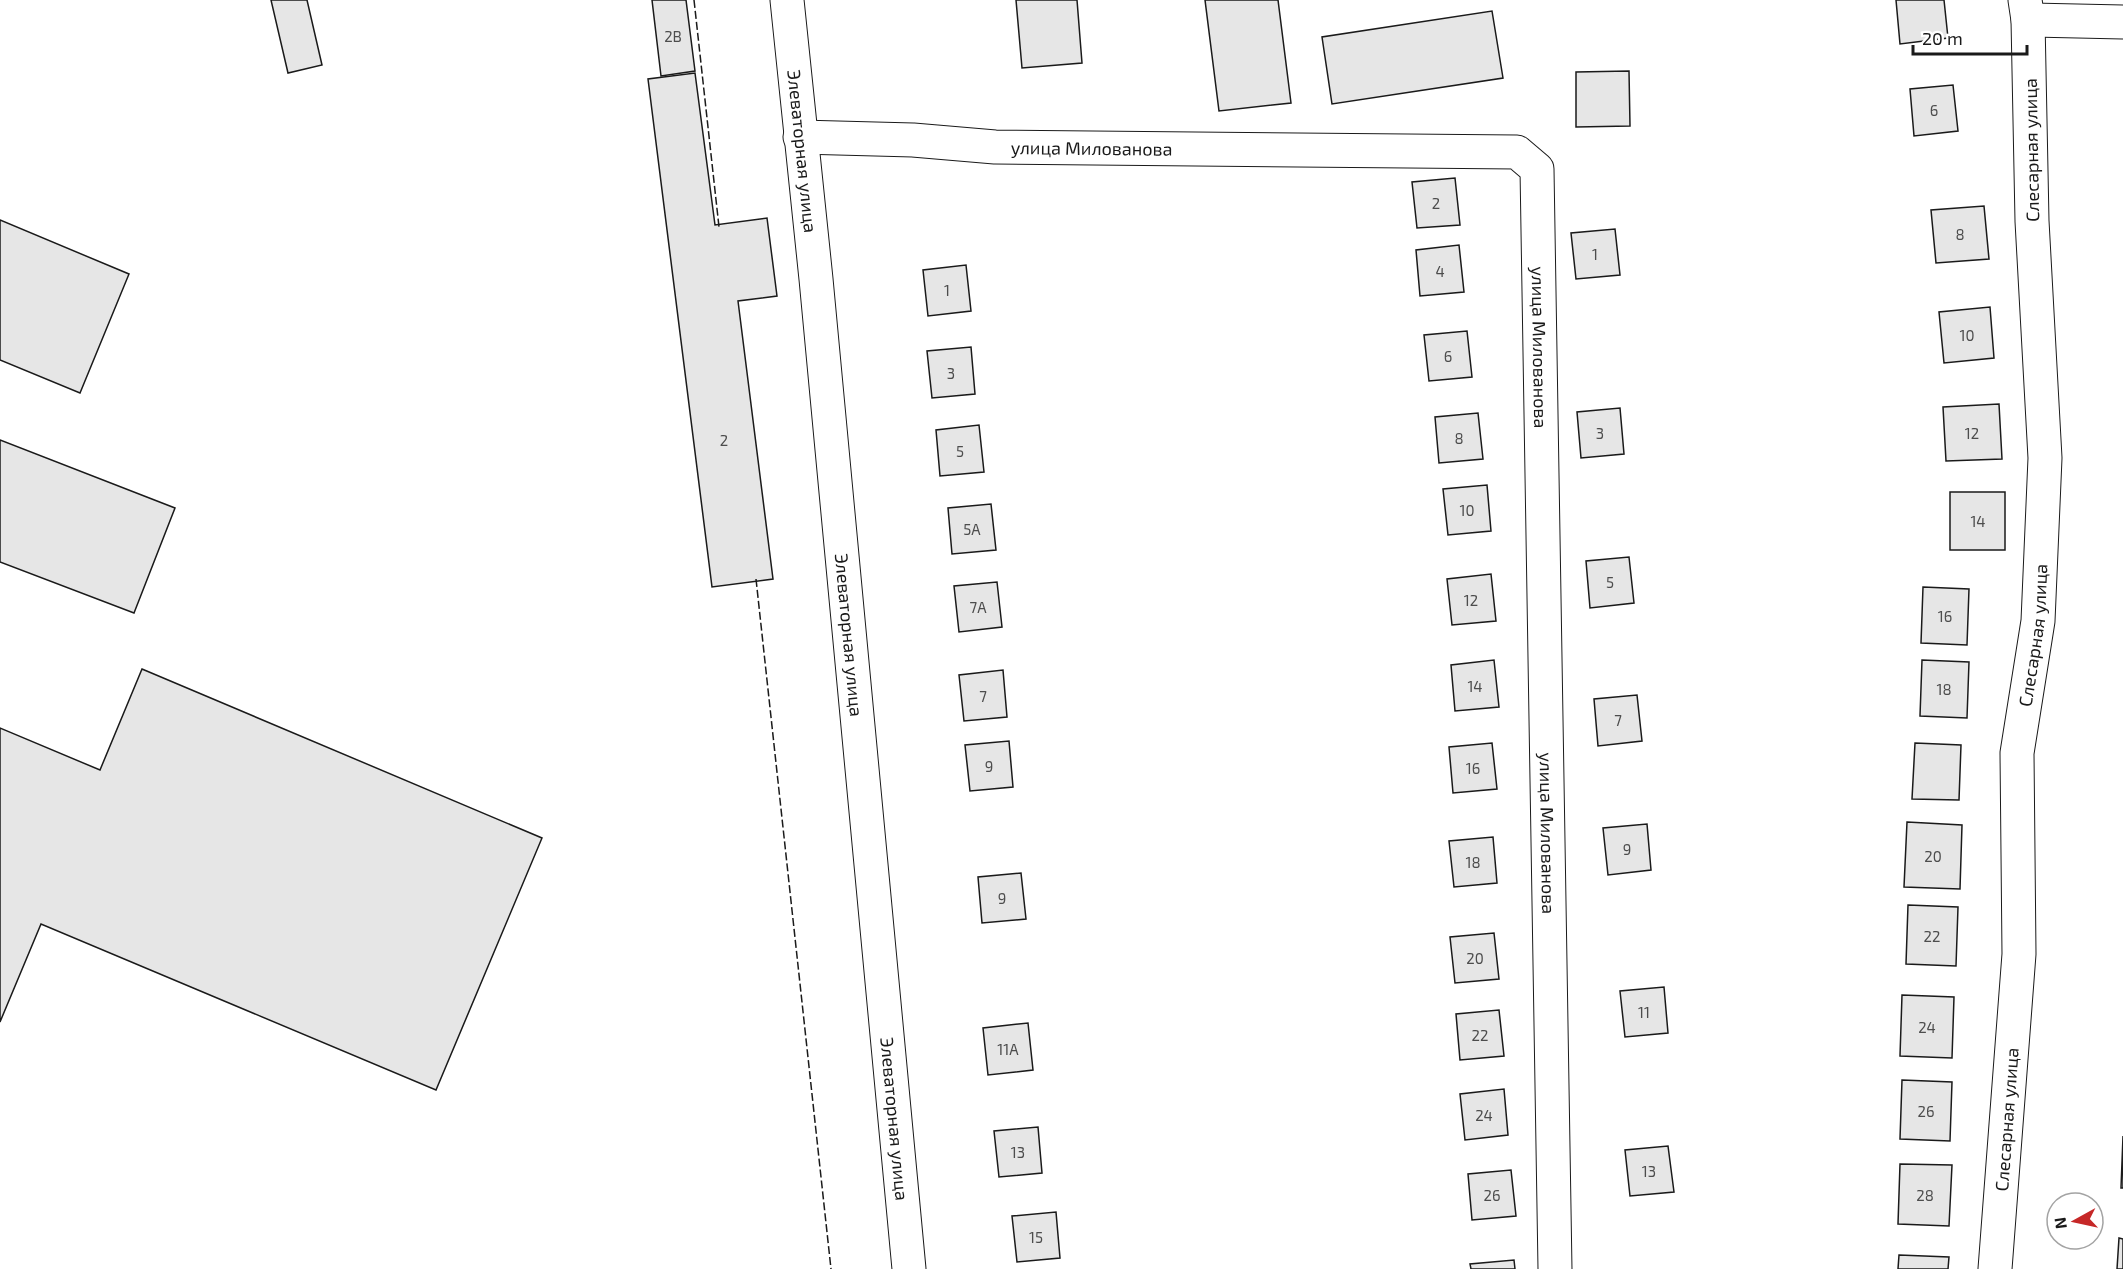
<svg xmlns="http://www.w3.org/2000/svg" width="2123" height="1269" viewBox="0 0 2123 1269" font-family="'Exo 2',sans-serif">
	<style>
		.building { fill: #e6e6e6; stroke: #1a1a1a; stroke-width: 1.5 }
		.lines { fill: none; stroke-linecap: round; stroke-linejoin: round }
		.minor-casing { stroke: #1a1a1a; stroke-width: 35 }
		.minor { stroke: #fff; stroke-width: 33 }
		.fence { stroke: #1a1a1a; stroke-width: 1.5; stroke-dasharray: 8 3; stroke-linecap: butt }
		.labels { text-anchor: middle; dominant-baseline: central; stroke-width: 4.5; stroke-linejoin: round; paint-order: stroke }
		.number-label { font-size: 15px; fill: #4d4d4d }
		.street-label { font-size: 18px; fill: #1a1a1a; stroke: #fff }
	</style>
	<rect width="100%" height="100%" fill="#fff"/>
	<g class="building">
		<polygon points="271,0 307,0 322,65 288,73"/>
		<polygon points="652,0 686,0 695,71 661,76"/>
		<polygon points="1016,0 1077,0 1082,63 1022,68"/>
		<polygon points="1205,0 1278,0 1291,103 1219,111"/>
		<polygon points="1896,0 1944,0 1948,38 1900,44"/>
		<polygon points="1492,11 1503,78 1332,104 1322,37"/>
		<polygon points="1629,71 1630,126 1576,127 1576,72"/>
		<polygon points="695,73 715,225 767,218 777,296 738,301 773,579 712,587 648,79"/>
		<polygon points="1953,85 1958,131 1914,136 1910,89"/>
		<polygon points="1455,178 1460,225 1417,228 1412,182"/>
		<polygon points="1984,206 1989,259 1936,263 1931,210"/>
		<polygon points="0,220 129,274 80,393 0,360"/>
		<polygon points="1615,229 1620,275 1576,279 1571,233"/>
		<polygon points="1459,245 1464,292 1420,296 1416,250"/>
		<polygon points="966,265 971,311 928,316 923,270"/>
		<polygon points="1990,307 1994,358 1944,363 1939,312"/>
		<polygon points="1467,331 1472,377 1429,381 1424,335"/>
		<polygon points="971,347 975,394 932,398 927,351"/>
		<polygon points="1999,404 2002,459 1946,461 1943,407"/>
		<polygon points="1620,408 1624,454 1581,458 1577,412"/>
		<polygon points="1478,413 1483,459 1439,463 1435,417"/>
		<polygon points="979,425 984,472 940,476 936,430"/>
		<polygon points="0,440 175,508 134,613 0,562"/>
		<polygon points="1487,485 1491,531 1448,535 1443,489"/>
		<rect x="1950" y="492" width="55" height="58"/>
		<polygon points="991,504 996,550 952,554 948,508"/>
		<polygon points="1629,557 1634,603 1590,608 1586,561"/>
		<polygon points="1491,574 1496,621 1452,625 1447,579"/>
		<polygon points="997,582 1002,627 959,632 954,586"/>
		<polygon points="1923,587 1969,589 1967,645 1921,643"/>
		<polygon points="1494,660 1499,707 1455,711 1451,665"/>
		<polygon points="1922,660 1969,662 1967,718 1920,716"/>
		<polygon points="142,669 542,838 436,1090 41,924 0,1022 0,728 100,770"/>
		<polygon points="1003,670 1007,717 964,721 959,675"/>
		<polygon points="1637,695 1642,741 1598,746 1594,699"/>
		<polygon points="1009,741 1013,787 970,791 965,745"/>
		<polygon points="1492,743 1497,789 1453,793 1449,747"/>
		<polygon points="1915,743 1961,745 1959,800 1912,799"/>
		<polygon points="1907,822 1962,825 1960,889 1904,887"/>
		<polygon points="1647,824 1651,870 1608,875 1603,828"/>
		<polygon points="1493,837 1497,883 1454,887 1449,841"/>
		<polygon points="1021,873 1026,919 982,923 978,877"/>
		<polygon points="1908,905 1958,907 1956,966 1906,964"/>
		<polygon points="1494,933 1499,979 1455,983 1450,937"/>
		<polygon points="1664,987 1668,1033 1625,1037 1620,991"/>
		<polygon points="1902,995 1954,997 1952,1058 1900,1056"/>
		<polygon points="1499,1010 1504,1056 1460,1060 1456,1014"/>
		<polygon points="1028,1023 1033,1070 988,1075 983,1028"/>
		<polygon points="1902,1080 1952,1082 1950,1141 1900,1139"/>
		<polygon points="1504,1089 1508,1135 1465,1140 1460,1094"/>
		<polygon points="1038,1127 1042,1173 999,1177 994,1131"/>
		<polygon points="2123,1136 2123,1188 2121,1188"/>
		<polygon points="1668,1146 1674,1192 1630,1196 1625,1150"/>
		<polygon points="1900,1164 1952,1165 1949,1226 1898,1224"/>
		<polygon points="1511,1170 1516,1216 1472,1220 1468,1174"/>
		<polygon points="1056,1212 1060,1258 1017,1262 1012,1216"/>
		<polygon points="2119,1238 2123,1239 2123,1269 2117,1269"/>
		<polygon points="1899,1255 1949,1257 1948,1269 1898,1269"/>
		<polygon points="1514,1260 1515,1269 1471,1269 1470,1264"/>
	</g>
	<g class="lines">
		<g class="minor-casing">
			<g id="minor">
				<path id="s1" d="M787 0 816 279 909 1269"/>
				<polyline points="2028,20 2123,22"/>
				<path id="s2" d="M800 137 913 140 995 147 1517 152 1537 169 1555 1269"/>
				<path id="s3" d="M1995 1269 2019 954 2017 753 2038 621 2045 458 2032 221 2028 20 2025 0"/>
			</g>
		</g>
		<use href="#minor" class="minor"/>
		<g class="fence">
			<polyline points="694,0 719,227"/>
			<polyline points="756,579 831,1269"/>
		</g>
	</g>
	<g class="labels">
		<g class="number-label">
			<text x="673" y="36">2В</text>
			<text x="1934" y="110">6</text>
			<text x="1436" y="203">2</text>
			<text x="1960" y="234">8</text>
			<text x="1595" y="254">1</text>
			<text x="1440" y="271">4</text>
			<text x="947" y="290">1</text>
			<text x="1967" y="335">10</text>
			<text x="1448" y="356">6</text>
			<text x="951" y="373">3</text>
			<text x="1600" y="433">3</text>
			<text x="1972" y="433">12</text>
			<text x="1459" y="438">8</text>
			<text x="724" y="440">2</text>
			<text x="960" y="451">5</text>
			<text x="1467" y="510">10</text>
			<text x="1978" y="521">14</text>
			<text x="972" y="529">5А</text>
			<text x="1610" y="582">5</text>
			<text x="1471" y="600">12</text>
			<text x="978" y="607">7А</text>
			<text x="1945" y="616">16</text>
			<text x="1475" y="686">14</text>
			<text x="1944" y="689">18</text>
			<text x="983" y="696">7</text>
			<text x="1618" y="720">7</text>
			<text x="989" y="766">9</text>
			<text x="1473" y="768">16</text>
			<text x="1627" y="849">9</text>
			<text x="1933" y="856">20</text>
			<text x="1473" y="862">18</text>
			<text x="1002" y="898">9</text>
			<text x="1932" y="936">22</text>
			<text x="1475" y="958">20</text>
			<text x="1644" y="1012">11</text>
			<text x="1927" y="1027">24</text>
			<text x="1480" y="1035">22</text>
			<text x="1008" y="1049">11А</text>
			<text x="1926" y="1111">26</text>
			<text x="1484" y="1115">24</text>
			<text x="1018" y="1152">13</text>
			<text x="1649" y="1171">13</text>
			<text x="1492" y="1195">26</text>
			<text x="1925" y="1195">28</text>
			<text x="1036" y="1237">15</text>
		</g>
		<g class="street-label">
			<text stroke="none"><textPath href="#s2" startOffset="292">улица Милованова</textPath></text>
			<text transform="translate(2031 150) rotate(-91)">Слесарная улица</text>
			<text stroke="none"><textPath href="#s1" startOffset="152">Элеваторная улица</textPath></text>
			<text stroke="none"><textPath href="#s2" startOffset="922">улица Милованова</textPath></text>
			<text stroke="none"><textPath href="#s1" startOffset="638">Элеваторная улица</textPath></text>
			<text stroke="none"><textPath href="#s3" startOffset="636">Слесарная улица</textPath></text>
			<text stroke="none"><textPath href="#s2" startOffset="1408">улица Милованова</textPath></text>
			<text stroke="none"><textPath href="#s1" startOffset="1124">Элеваторная улица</textPath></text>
			<text stroke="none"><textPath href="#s3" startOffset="150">Слесарная улица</textPath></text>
		</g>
	</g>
	<g transform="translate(2075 1221) rotate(262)"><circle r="28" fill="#ffffff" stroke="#a3a3a3" stroke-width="1.5"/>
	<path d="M0-4.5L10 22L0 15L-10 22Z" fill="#c62828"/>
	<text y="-9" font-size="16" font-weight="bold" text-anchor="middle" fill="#1a1a1a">N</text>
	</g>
	<path d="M1913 45v9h114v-9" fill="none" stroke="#1a1a1a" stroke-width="3"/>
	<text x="1922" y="45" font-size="18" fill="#1a1a1a" stroke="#ffffff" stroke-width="4.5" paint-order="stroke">20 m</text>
</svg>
